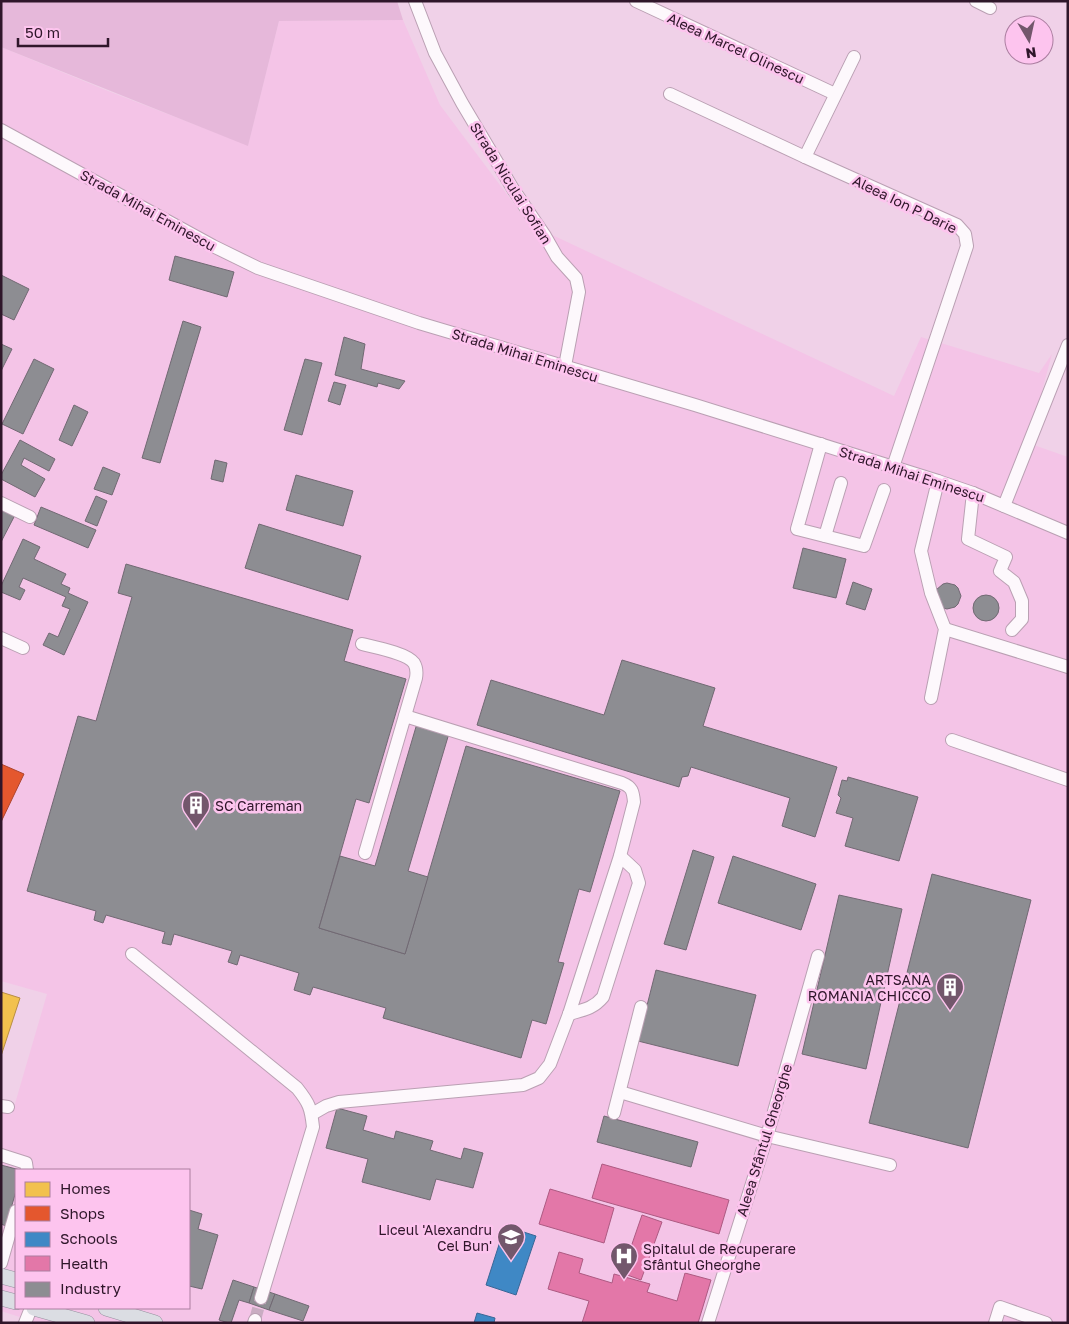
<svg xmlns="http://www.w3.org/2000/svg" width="1069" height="1324" viewBox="0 0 1069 1324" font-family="'Golos Text',sans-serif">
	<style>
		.built { fill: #f4c4e7; fill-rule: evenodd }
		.green { fill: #e6b8da }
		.homes { fill: #f2c14e; stroke: #b88e43 }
		.shops { fill: #e4572e; stroke: #ae442d }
		.schools { fill: #3f88c5; stroke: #3a6696 }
		.health { fill: #e377a8; stroke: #ad5a82 }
		.industry { fill: #8d8d92; stroke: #716973 }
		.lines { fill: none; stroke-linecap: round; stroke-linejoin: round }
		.minor-tunnel { stroke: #c9acc2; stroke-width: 12; stroke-dasharray: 12 6; stroke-linecap: butt }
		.minor-casing { stroke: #baa0b3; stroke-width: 14 }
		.major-casing { stroke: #95919f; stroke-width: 16 }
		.minor { stroke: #fdf8fc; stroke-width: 12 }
		.major { stroke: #dbdde3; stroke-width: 15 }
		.labels { text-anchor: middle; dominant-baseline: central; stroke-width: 5; stroke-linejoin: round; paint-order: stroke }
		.street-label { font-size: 14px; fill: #2f162a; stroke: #fdc4ee }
		.poi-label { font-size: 14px; fill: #2f162a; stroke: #fdc4ee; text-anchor: start }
	</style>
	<rect width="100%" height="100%" fill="#f0d1e8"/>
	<path class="built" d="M403 20 440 105 529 224 894 396 921 337 1039 373 1052 354 1028 443 1068 457V1323H22L23 1318 1 1311V1111L12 1114 47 994 1 981V47L108 91 248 145 279 21ZM16 1170H189V1308H16Z"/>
	<polygon class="green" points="1,1 397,1 403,20 279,21 248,146 1,47"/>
	<polygon class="homes" points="1,992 20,998 1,1056"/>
	<polygon class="shops" points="1,764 24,774 1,822"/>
	<g class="schools">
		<polygon points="505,1226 536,1236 516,1295 486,1285"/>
		<polygon points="477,1313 495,1318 494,1323 474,1323"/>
	</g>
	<g class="health">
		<polygon points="602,1164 729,1200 719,1234 592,1198"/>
		<polygon points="550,1189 614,1208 604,1243 539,1224"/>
		<polygon points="642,1215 662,1222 641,1280 622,1273"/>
		<polygon points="559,1252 583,1259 579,1273 612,1283 614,1274 650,1284 647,1292 677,1301 685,1273 711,1280 698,1323 582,1323 589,1301 548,1289"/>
	</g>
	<g class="industry">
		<polygon points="175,256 234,272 227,297 169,280"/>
		<polygon points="1,275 29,289 14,320 1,314"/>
		<polygon points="183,321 201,327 160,463 142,458"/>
		<polygon points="344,337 365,344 361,369 405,381 399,389 378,383 377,387 335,375"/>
		<polygon points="1,344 12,349 1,371"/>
		<polygon points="34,359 54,369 23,434 2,424"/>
		<polygon points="305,359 322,363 302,435 284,430"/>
		<polygon points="334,382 346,385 340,405 328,401"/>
		<polygon points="74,405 88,412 72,446 59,440"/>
		<polygon points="20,440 55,459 49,471 24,458 21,465 45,479 35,497 1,479 1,475"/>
		<polygon points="215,460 227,463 223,482 211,479"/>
		<polygon points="103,467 120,474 112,495 94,489"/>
		<polygon points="296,475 353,491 343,526 286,510"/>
		<polygon points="96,496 107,501 97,526 85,521"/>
		<polygon points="41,507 96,530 88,548 34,525"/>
		<polygon points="1,508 15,515 1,542"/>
		<polygon points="259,524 361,556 348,600 245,568"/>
		<polygon points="23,539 40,547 34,559 66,574 61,584 70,588 68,593 88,602 64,655 43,645 49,633 58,637 70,609 62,606 66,597 23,578 19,587 25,590 20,600 1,592 1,586"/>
		<polygon points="803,548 846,559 836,598 793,588"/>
		<polygon points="126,564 353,630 344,661 406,679 369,803 356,799 319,928 405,954 466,746 620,791 590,892 579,889 558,962 564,963 546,1024 532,1020 521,1058 383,1018 386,1008 313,987 310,995 294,990 299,973 240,955 237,965 228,962 232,951 174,934 171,945 162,943 165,932 106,915 103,923 94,920 96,911 27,891 78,716 96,721 132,597 118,593"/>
		<polygon points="853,582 872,589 865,610 846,604"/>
		<polygon points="947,583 955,585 958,588 961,596 958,604 955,607 947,609 943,608 936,590 943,584"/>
		<circle cx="986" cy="608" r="13"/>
		<polygon points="622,660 715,688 703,726 837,767 815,837 782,826 790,798 691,767 688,776 682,777 679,787 477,725 491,680 604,715"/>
		<polygon points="418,720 450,730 408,871 428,877 405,954 319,928 340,856 375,866"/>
		<polygon points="848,777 918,797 899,861 845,846 853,818 836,813 841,798 838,795 842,780 847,781"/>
		<polygon points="693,850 714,857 686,950 664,944"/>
		<polygon points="733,856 816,884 801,930 718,903"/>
		<polygon points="932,874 1031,900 968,1148 869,1123"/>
		<polygon points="839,895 902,909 866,1069 802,1054"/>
		<polygon points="656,970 756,995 738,1066 638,1041"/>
		<polygon points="337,1108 367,1116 363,1130 394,1139 396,1131 433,1141 430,1150 461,1159 464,1148 483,1153 473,1188 436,1179 430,1200 362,1182 368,1159 326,1148"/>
		<polygon points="604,1116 698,1142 691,1167 597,1142"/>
		<polygon points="1,1165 20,1170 16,1170 16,1191 6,1226 1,1224"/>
		<polygon points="189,1210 202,1214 198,1229 218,1235 202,1289 189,1286"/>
		<polygon points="233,1280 254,1287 249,1303 239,1300 231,1323 229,1323 219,1320"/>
		<polygon points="254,1287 275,1294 269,1310 249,1303"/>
		<polygon points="275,1294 309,1306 303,1321 269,1310"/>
	</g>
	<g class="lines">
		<polyline class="minor-tunnel" points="255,1320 261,1298"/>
		<g class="minor-casing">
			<g id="minor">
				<polyline points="415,1 435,53 462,103 513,189 545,236 557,257 576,278 579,292 565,366"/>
				<polyline points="636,1 835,94"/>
				<polyline points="976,1 990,8"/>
				<polyline points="854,57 805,157 957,225 965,234 967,246 893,467"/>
				<polyline points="670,94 805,157"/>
				<polyline points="1,130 213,246 258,268 419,323 695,405 938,481 973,493 1068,533"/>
				<polyline points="821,444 797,529 864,546 884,490"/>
				<polyline points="973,493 968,539 1006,557 1000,571 1014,582 1022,601 1022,619 1012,630"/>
				<polyline points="1,503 30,517"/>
				<polyline points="1004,506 1068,345"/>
				<polyline points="825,536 841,483"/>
				<polyline points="945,629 1068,667"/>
				<polyline points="1,638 23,648"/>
				<path d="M362 644C374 647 407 653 414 663 417 668 417 672 416 678L365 853"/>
				<polyline points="931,698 945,629 931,593 921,551 938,481"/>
				<polyline points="952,740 1068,780"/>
				<path d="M132 954 297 1088C309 1103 311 1108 313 1127L261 1298"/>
				<path d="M569 1014C583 1010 593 1009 603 997L639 883 635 870 620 856"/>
				<polyline points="620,1092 767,1136 890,1165"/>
				<polyline points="1,1106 8,1107"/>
				<polyline points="614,1113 641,1007"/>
				<path d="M312 1114 326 1106 339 1102 523 1085 539 1078 550 1064 569 1014 620 856 634 802C633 791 632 787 622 783L405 716"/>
				<polyline points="1,1155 26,1163 27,1170"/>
				<polyline points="1,1263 16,1211"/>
				<polyline points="25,1323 31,1308"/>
				<polyline points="254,1323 255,1320"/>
				<polyline points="708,1323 767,1136 818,956"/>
				<polyline points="995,1323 1000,1307 1046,1323"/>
			</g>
		</g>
		<g class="major-casing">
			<g id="major">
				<polyline points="1,1276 16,1280"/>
				<polyline points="1,1298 16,1302"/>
				<polyline points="34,1308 87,1323"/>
				<polyline points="106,1308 155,1323"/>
			</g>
		</g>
		<use href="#minor" class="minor"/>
		<use href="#major" class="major"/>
	</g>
	<defs>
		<g id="building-pin" transform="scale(1.4375)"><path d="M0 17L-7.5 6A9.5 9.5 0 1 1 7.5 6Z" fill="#73576c" stroke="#fdc4ee"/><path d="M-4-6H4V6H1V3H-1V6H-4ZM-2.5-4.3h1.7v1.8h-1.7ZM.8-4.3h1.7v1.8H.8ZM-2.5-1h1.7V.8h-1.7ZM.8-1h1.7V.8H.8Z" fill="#fff"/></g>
		<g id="school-pin" transform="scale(1.4375)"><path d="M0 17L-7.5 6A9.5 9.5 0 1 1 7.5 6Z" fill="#73576c" stroke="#fdc4ee"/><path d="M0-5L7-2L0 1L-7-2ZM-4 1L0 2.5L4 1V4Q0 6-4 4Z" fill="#fff"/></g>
		<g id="hospital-pin" transform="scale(1.4375)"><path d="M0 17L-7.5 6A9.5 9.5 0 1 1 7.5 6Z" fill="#73576c" stroke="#fdc4ee"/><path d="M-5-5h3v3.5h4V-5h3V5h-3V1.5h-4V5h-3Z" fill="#fff"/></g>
	</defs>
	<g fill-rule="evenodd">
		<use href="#building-pin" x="196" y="805"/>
		<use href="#building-pin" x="950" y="987"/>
		<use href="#school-pin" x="511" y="1237"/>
		<use href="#hospital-pin" x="624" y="1256"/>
	</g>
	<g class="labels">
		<g class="street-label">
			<text transform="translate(736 48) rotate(25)">Aleea Marcel Olinescu</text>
			<text transform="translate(511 183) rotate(58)">Strada Niculai Sofian</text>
			<text transform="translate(905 204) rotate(26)">Aleea Ion P Darie</text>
			<text transform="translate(148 210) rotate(29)">Strada Mihai Eminescu</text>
			<text transform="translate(525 355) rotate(17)">Strada Mihai Eminescu</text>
			<text transform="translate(912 474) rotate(18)">Strada Mihai Eminescu</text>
			<text transform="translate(764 1140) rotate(-73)">Aleea Sfântul Gheorghe</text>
		</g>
		<g class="poi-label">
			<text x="215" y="805">SC Carreman</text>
			<text x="931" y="979" text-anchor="end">ARTSANA<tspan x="931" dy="16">ROMANIA CHICCO</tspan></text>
			<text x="492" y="1229" text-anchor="end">Liceul 'Alexandru<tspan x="492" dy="16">Cel Bun'</tspan></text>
			<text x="643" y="1248">Spitalul de Recuperare<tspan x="643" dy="16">Sfântul Gheorghe</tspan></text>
		</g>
	</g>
	<rect width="1069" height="1324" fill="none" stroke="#2f162a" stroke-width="5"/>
	<rect x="15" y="1169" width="175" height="140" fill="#fdc4ee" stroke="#ab7ea0"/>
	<rect x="25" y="1182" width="25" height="15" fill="#f2c14e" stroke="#ab7ea0"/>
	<text x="60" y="1194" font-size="15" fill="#2f162a">Homes</text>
	<rect x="25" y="1206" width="25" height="15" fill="#e4572e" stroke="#ab7ea0"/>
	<text x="60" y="1219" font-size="15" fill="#2f162a">Shops</text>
	<rect x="25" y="1232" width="25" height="15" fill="#3f88c5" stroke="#ab7ea0"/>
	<text x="60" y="1244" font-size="15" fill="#2f162a">Schools</text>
	<rect x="25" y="1256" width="25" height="15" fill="#e377a8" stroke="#ab7ea0"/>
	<text x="60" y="1269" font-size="15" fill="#2f162a">Health</text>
	<rect x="25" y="1282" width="25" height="15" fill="#8d8d92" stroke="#ab7ea0"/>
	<text x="60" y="1294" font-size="15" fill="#2f162a">Industry</text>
	<g transform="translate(1029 40) rotate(171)"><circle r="24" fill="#fdc4ee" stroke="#ab7ea0"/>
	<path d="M0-4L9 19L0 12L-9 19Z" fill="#73576c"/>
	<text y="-8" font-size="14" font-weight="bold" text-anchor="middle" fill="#2f162a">N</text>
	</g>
	<path d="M18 38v8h90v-8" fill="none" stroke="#2f162a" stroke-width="2.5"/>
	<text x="25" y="38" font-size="15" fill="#2f162a" stroke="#fdc4ee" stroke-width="4" paint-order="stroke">50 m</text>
</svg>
